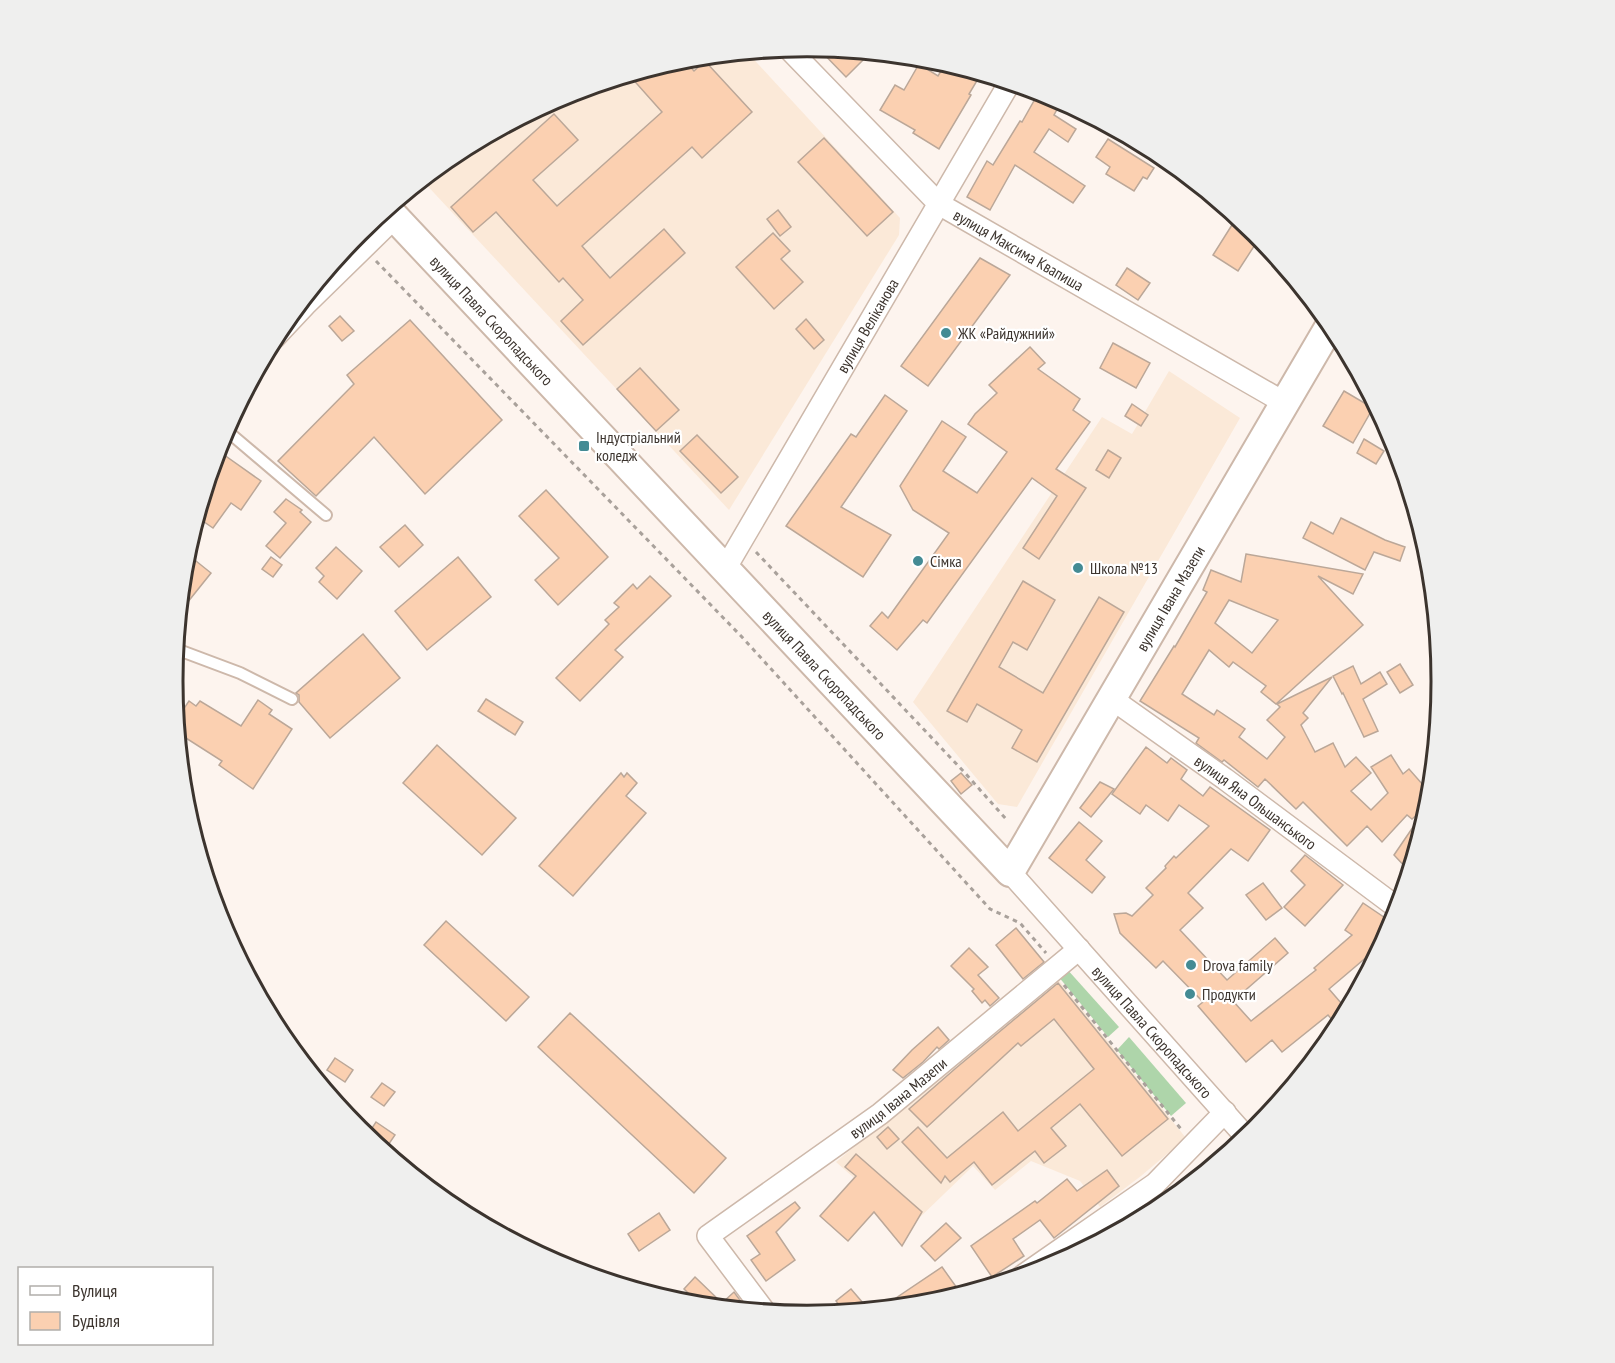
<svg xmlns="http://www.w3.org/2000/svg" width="1615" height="1363" viewBox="0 0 1615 1363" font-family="'PT Sans Narrow',sans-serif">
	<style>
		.education { fill: #fbe9d8 }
		.green { fill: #aed5aa }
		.building { fill: #fbd0b1; stroke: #bba798; stroke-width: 1.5; fill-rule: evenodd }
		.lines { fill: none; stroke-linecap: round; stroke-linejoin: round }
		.lane-casing { stroke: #cdb8aa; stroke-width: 14 }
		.street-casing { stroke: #cdb8aa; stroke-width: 24 }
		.secondary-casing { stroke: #cdb8aa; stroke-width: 32 }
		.path { stroke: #a9a19b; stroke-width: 3; stroke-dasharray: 4.5 4.5; stroke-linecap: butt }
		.lane { stroke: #fff; stroke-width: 10 }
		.street { stroke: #fff; stroke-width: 21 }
		.secondary { stroke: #fff; stroke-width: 28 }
		.poi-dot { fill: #448b94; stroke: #fff; stroke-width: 2 }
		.labels { text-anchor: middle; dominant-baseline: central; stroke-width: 4.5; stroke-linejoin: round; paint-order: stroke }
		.street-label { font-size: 16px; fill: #3c342e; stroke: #fff }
		.poi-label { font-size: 16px; fill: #3c342e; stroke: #fff; text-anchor: start }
		.rim { fill: none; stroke: #3c342e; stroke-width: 3 }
	</style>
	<rect width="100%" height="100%" fill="#fdf4ee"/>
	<g class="education">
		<polygon points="747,52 900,218 899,235 729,510 422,180 455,153 565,95 684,59"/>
		<polygon points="1169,371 1240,418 1017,807 998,804 913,702 1102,417 1132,434"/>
		<polygon points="1056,977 1186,1138 1141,1176 1100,1207 1080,1181 1031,1161 995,1190 973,1166 914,1223 898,1217 836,1162"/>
	</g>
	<g class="green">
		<polygon points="1066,968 1119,1027 1108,1037 1058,976"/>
		<polygon points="1129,1037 1186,1103 1171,1116 1117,1050"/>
	</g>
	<g class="building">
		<polygon points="817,47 870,53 846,77"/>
		<polygon points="683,59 694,71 705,61 752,112 702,158 692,147 582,246 610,278 664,229 685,253 583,345 561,321 583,300 563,278 559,282 496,212 473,232 451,207 554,114 578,140 533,180 557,206 662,112 629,75"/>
		<polygon points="946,63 981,74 969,94 971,95 939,149 913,133 915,130 880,110 895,85 904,90 919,64 938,76"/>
		<polygon points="1039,92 1060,104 1054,115 1076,129 1068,142 1049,129 1034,152 1085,186 1073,203 1015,165 990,210 967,197 987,161 993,165 1020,121 1022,122"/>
		<polygon points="824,138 893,212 867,236 798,162"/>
		<polygon points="1108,139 1154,168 1147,179 1143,177 1134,191 1106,174 1110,167 1096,157"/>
		<polygon points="778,210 791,227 780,236 767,219"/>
		<polygon points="1237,217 1260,237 1238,271 1213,255"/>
		<polygon points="773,233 790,251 781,259 803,282 774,309 736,267"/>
		<polygon points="980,258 1010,275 928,386 901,366"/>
		<polygon points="1127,268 1150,283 1138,300 1116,285"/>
		<polygon points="340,316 354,331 342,341 329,326"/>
		<polygon points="806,319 824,340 814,349 796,329"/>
		<polygon points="410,320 502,420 425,494 374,437 316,496 278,461 354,384 347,375"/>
		<polygon points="1113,343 1150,363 1136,388 1100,368"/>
		<polygon points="1030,347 1045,363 1038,369 1080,399 1073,410 1090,422 1056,469 1086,488 1039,559 1023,548 1057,496 1032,478 927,623 923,620 897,650 870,626 882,612 888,618 949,533 913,510 900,486 942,421 966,437 943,471 977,493 1007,452 968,424 975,414 997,393 989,385"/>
		<polygon points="640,368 679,410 656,431 617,389"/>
		<polygon points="1344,391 1373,408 1353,443 1323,426"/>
		<polygon points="885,395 907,411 841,507 891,535 863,577 786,526 851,434 856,437"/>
		<polygon points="1132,404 1148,415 1141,426 1125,416"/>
		<polygon points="697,435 738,477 721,493 680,451"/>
		<polygon points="1364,439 1384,451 1376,464 1357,453"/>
		<polygon points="1108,450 1121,458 1109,478 1096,470"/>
		<polygon points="220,452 261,481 241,510 231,503 213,528 197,517 214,460"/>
		<polygon points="546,490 608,557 558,605 535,580 559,558 519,516"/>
		<polygon points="286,499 302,510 300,512 311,522 280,558 266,546 286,523 274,512"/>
		<polygon points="1341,518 1385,540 1405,547 1400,561 1374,552 1365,570 1303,538 1311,522 1333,534"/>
		<polygon points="405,525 423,545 399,567 380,547"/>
		<polygon points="336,547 362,571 337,599 319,582 324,576 316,568"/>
		<polygon points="186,553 211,573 179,613 185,557"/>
		<path d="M1246 554 1363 574 1353 594 1318 576 1363 625 1276 704 1261 692 1266 686 1233 662 1229 667 1209 650 1182 694 1214 715 1217 710 1245 729 1239 737 1267 759 1285 737 1267 720 1280 707 1277 704 1332 677 1303 713 1308 718 1301 725 1315 752 1333 743 1345 767 1356 757 1371 773 1351 791 1371 810 1388 793 1371 767 1391 755 1403 774 1409 769 1431 794V803L1412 819 1407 815 1382 842 1367 826 1347 846 1303 802 1296 809 1265 779 1258 787 1224 760 1222 762 1196 743 1199 738 1140 701 1174 646 1175 647 1207 592 1203 590 1211 570 1241 582ZM1229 600 1278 620 1252 653 1215 623Z"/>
		<polygon points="271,557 282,565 273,577 262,569"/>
		<polygon points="458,557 491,597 427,650 395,611"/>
		<polygon points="650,576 671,596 615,650 623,657 580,701 556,678 609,624 605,620 619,607 614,603 633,584 637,589"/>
		<polygon points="1023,581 1055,600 1027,650 1013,642 999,667 1043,693 1099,597 1124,612 1037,762 1012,748 1022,730 977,704 967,722 947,711"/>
		<polygon points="363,634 400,678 330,738 299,702 299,695 296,693"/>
		<polygon points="1400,664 1413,685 1400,693 1387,672"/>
		<polygon points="1353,666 1361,684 1380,672 1387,684 1363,699 1378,731 1364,737 1343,693 1342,694 1333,676"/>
		<polygon points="486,699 523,722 515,735 478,711"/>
		<polygon points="258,700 272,710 269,714 292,729 253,789 219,765 222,761 178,733 176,720 189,701 196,706 200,701 241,726"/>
		<polygon points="437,745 516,818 482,855 403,783"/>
		<polygon points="1146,747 1167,763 1171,758 1187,770 1181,779 1203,796 1210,787 1270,830 1248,861 1231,849 1188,893 1203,908 1180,930 1227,980 1275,938 1288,953 1233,1001 1251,1021 1316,970 1314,968 1352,935 1345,930 1363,903 1394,924 1379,953 1375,950 1329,989 1348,1011 1339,1028 1328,1015 1282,1052 1272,1040 1246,1062 1198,1006 1203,1002 1163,961 1156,968 1120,933 1114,914 1126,913 1132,916 1153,895 1146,888 1166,868 1165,866 1174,856 1176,858 1209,826 1179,805 1168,821 1146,805 1140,814 1112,794"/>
		<polygon points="621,773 624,777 627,773 637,783 626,796 646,813 573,896 539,866"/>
		<polygon points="961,773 972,785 961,794 951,781"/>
		<polygon points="1100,782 1114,789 1091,817 1080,808"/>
		<polygon points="1426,808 1429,809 1410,872 1394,855"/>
		<polygon points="1079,822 1102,841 1086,860 1105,877 1092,893 1049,858"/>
		<polygon points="1305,855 1343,885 1305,926 1284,907 1305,885 1291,871"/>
		<polygon points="1263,883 1282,908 1266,920 1246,895"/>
		<polygon points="446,921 529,997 506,1021 424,945"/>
		<polygon points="1016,928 1044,962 1023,979 996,945"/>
		<polygon points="969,948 988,967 978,975 999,998 990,1006 985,1000 982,1003 972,991 974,989 951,966"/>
		<polygon points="1058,983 1168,1119 1122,1156 1080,1104 1051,1128 1066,1146 1044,1163 1035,1151 992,1185 974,1162 950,1182 945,1176 941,1183 902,1142 918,1127 947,1158 1003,1112 1018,1131 1094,1069 1054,1019 1021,1046 1018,1043 927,1127 909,1109 956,1068"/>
		<polygon points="570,1013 726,1158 694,1193 538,1047"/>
		<polygon points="938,1027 949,1040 939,1049 937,1047 923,1062 903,1078 893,1070 912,1050"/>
		<polygon points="335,1058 353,1070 345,1082 327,1070"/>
		<polygon points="382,1083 395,1092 384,1106 371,1097"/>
		<polygon points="376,1122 395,1135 384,1151 366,1137"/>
		<polygon points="888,1127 899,1139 887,1149 877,1137"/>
		<polygon points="856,1154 922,1212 902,1246 874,1212 848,1241 820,1216 856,1176 845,1167"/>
		<polygon points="1107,1170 1119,1186 1054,1238 1040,1220 1013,1239 1024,1256 992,1277 971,1246 1035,1201 1037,1203 1067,1179 1077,1191"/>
		<polygon points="795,1202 800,1208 776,1232 795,1260 766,1281 751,1260 760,1254 747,1236"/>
		<polygon points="659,1213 670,1230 639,1251 628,1234"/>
		<polygon points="946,1223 961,1238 935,1261 921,1246"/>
		<polygon points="942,1267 962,1295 931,1304 878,1310"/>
		<polygon points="695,1277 722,1303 734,1292 748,1311 702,1306 684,1289"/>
		<polygon points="851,1289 869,1310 845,1313 836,1301"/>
	</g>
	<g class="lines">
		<g class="lane-casing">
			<g id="lane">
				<polyline points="226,430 326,515"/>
				<polyline points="176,649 240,673 292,699"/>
			</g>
		</g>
		<g class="street-casing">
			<g id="street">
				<path id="s1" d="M788 48 939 204 1285 403"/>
				<polyline points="274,338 305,305 395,217"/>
				<path id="s2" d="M725 569 1010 82"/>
				<path id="s3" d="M1112 699 1225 779 1399 909"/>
				<path id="s4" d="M1010 872 1247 1138"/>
				<polyline points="1021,1277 1155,1184 1225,1112"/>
				<path id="s5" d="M765 1312 708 1236 880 1114 1079 949"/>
			</g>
		</g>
		<g class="secondary-casing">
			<g id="secondary">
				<path id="s6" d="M387 209 1010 872 1331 324"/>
			</g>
		</g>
		<g class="path">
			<polyline points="376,261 741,636 990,909 1020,923 1046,953"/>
			<polyline points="756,552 965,773 1006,819"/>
			<polyline points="1064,985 1181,1129"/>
		</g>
		<use href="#lane" class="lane"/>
		<use href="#street" class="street"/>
		<use href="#secondary" class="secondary"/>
	</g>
	<g class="poi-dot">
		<circle cx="946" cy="333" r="6"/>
		<rect x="578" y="440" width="12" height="12" rx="3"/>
		<circle cx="918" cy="561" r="6"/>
		<circle cx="1078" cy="568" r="6"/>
		<circle cx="1191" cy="965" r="6"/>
		<circle cx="1190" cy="994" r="6"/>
	</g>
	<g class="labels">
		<g class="street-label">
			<text stroke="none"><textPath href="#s1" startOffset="309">вулиця Максима Квапиша</textPath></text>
			<text stroke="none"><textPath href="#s6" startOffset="153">вулиця Павла Скоропадського</textPath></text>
			<text stroke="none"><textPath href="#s2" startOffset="282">вулиця Веліканова</textPath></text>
			<text stroke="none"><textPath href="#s6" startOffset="1227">вулиця Івана Мазепи</textPath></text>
			<text stroke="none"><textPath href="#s6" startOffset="639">вулиця Павла Скоропадського</textPath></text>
			<text stroke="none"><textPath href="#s3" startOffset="177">вулиця Яна Ольшанського</textPath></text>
			<text stroke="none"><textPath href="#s4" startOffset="214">вулиця Павла Скоропадського</textPath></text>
			<text stroke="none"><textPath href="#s5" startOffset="330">вулиця Івана Мазепи</textPath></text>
		</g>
		<g class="poi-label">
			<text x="958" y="333">ЖК «Райдужний»</text>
			<text x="596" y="437">Індустріальний<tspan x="596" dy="18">коледж</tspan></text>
			<text x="930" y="561">Сімка</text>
			<text x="1090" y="568">Школа №13</text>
			<text x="1203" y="965">Drova family</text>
			<text x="1202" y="994">Продукти</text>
		</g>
	</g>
	<path d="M0 0H1615V1363H0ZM183 681a624 624 0 1 1 1248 0a624 624 0 1 1-1248 0Z" fill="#efefee" fill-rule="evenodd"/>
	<path class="rim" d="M183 681a624 624 0 1 1 1248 0a624 624 0 1 1-1248 0Z"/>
	<rect x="18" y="1267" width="195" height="78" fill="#ffffff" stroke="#b1aeab" stroke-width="1.5"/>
	<rect x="30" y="1286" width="30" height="9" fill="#ffffff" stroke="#b1aeab" stroke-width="1.5"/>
	<text x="72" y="1297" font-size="18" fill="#3c342e">Вулиця</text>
	<rect x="30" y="1312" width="30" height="18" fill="#fbd0b1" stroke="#b1aeab" stroke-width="1.5"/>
	<text x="72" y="1327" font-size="18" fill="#3c342e">Будівля</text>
</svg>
